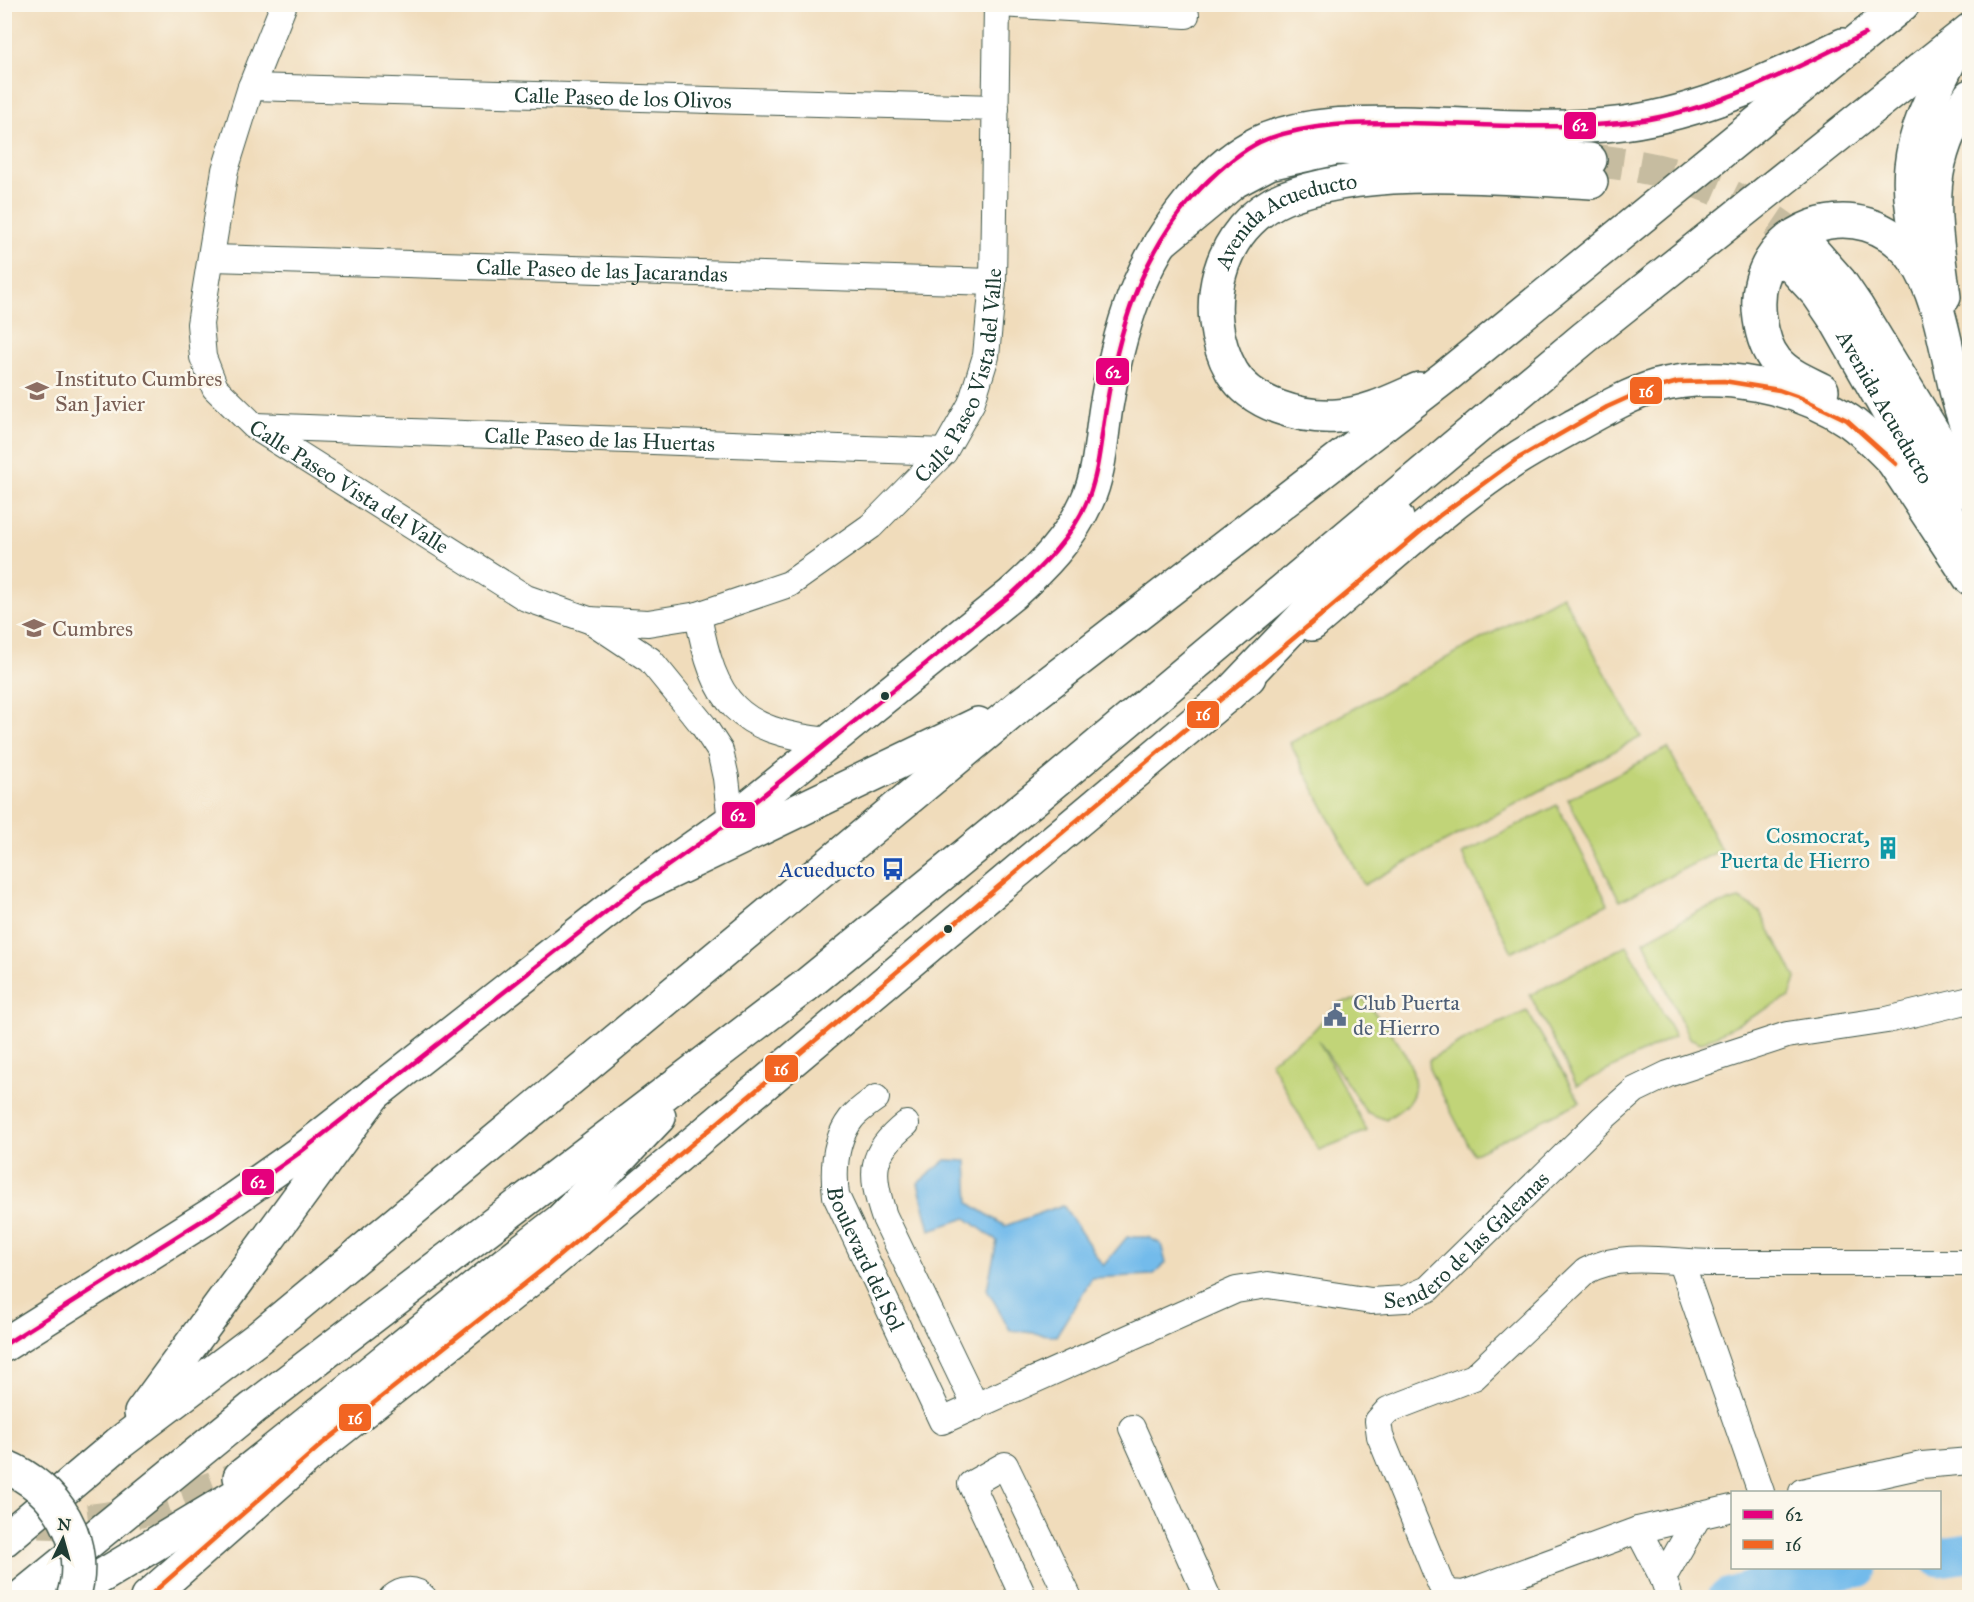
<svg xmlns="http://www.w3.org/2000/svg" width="1974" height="1602" viewBox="0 0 1974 1602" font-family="'IM FELL Great Primer',serif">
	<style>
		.green { fill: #c1d478; stroke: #708856; stroke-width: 1.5 }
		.water { fill: #73bbeb; stroke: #497c90; stroke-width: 1.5 }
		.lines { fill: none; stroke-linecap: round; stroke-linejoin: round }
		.river { stroke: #73bbeb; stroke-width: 39 }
		.secondary-tunnel { stroke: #c6bca0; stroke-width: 33; stroke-dasharray: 33 16; stroke-linecap: butt }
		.primary-tunnel { stroke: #c6bca0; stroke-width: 33; stroke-dasharray: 33 16; stroke-linecap: butt }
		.minor-casing { stroke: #3e5548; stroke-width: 28 }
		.secondary-casing { stroke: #3e5548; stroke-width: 36 }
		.primary-casing { stroke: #3e5548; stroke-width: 36 }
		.motorway-casing { stroke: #3e5548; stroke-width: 36 }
		.minor { stroke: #fff; stroke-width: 26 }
		.secondary { stroke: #fff; stroke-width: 33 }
		.primary { stroke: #fff; stroke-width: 33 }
		.motorway { stroke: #fff; stroke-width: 33 }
		.secondary-bridge-casing { stroke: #3e5548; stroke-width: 36; stroke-linecap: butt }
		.secondary-bridge { stroke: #fff; stroke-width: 33 }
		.bus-1-casing { stroke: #fbf7ec; stroke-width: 9 }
		.bus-2-casing { stroke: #fbf7ec; stroke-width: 9 }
		.bus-1 { stroke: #e5007d; stroke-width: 4.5 }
		.bus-2 { stroke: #f26522; stroke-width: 4.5 }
		.bus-dot { fill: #1f3d34; stroke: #fbf7ec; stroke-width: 2 }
		.labels { text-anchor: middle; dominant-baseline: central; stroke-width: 5; stroke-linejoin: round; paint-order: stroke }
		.street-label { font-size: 22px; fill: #1f3d34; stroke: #fbf7ec }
		.education-label { font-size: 22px; fill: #785e54; stroke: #fbf7ec; text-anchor: start }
		.culture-label { font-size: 22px; fill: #0d838f; stroke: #fbf7ec; text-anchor: end }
		.transit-label { font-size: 22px; fill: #164399; stroke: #fbf7ec; text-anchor: end }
		.service-label { font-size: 22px; fill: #4e5e75; stroke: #fbf7ec; text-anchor: start }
		.line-badge { stroke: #fbf7ec; stroke-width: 2 }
		.badge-label { font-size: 16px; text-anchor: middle; font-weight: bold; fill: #fff }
	</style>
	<rect width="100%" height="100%" fill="#fbf7ec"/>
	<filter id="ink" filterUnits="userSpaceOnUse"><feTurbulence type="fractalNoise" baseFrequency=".0167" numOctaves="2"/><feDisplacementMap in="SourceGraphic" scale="12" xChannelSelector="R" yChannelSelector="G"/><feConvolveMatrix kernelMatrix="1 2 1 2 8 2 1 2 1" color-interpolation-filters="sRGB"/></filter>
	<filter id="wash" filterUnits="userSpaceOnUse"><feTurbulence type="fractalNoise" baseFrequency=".008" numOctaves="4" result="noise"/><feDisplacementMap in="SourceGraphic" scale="24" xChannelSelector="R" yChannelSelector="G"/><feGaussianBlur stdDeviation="1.35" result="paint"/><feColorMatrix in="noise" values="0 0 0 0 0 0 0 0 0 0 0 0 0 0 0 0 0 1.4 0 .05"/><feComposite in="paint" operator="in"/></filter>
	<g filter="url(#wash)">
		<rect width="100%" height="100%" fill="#f0dcbb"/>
		<g class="green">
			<polygon points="1562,595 1641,737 1364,885 1290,743"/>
			<polygon points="1668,748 1721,850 1620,901 1568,799"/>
			<polygon points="1557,805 1608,904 1512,952 1462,854"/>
			<polygon points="1739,899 1760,912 1796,978 1790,997 1701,1043 1689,1038 1644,941 1701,910"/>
			<polygon points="1627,945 1675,1036 1577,1086 1530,995"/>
			<path d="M1363 999C1381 1021 1433 1074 1408 1103 1402 1110 1392 1115 1386 1120L1366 1112 1318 1040 1367 1131 1319 1150 1270 1061 1313 1031 1340 1002Z"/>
			<polygon points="1527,1011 1580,1102 1473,1154 1430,1071 1429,1060 1475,1034"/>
		</g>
		<polygon class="water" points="946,1160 967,1161 969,1203 1005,1226 1063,1205 1103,1266 1127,1237 1148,1237 1161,1244 1166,1263 1153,1275 1092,1278 1056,1336 1010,1330 987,1289 997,1241 966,1218 930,1230 918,1183"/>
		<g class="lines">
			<g class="river">
				<polyline points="1940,1557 1970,1553"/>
				<polyline points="1727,1598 1808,1574 1858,1568"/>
			</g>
		</g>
	</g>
	<g filter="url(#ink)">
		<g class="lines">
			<path class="secondary-tunnel" d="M39 1522C111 1526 175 1503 240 1477"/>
			<path class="primary-tunnel" d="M1590 160C1682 169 1737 190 1810 248"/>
			<g class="minor-casing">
				<g id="minor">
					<path id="s1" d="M284 4 251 87 225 170 200 324 203 357 215 388 254 426 526 598 589 620 648 623 698 615 789 584 871 526 944 452 971 404 986 356 993 282 997 4"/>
					<polyline points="999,4 1186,15"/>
					<path id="s2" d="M251 87 996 108"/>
					<path id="s3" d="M212 258 993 282"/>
					<path id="s4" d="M255 426 944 452"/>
					<path d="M698 615C714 703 737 731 828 741"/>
					<polyline points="590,620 650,660 703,725 720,751 726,778 731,821"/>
					<path id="s5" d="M876 1098C868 1104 857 1111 851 1119 834 1141 833 1170 836 1196L942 1421 1236 1290 1268 1285 1371 1301 1405 1299 1428 1289 1602 1119 1635 1090 1668 1074 1787 1035 1887 1020 1970 1000"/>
					<path d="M906 1124C869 1154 870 1173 884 1216L976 1407"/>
					<polyline points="1681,1263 1761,1492"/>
					<polyline points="1132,1428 1208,1598"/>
					<polyline points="1802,1492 1922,1465 1970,1461"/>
					<path d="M1732 1508 1638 1530 1464 1594 1450 1593 1441 1585 1380 1436 1378 1421 1388 1410 1474 1377 1586 1271C1622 1251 1672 1263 1712 1263 1798 1263 1884 1263 1970 1263"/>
					<polyline points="1638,1530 1663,1578 1670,1598"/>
					<polyline points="1663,1578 1699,1515"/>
					<path d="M392 1598C402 1589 415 1588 424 1598"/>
					<polyline points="1024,1598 971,1484 1005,1465 1069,1598"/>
				</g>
			</g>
			<g class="secondary-casing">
				<g id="secondary">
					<path d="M1944 297C1934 219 1921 165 1970 96"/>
					<path d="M1822 390C1806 382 1788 375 1776 361 1767 350 1762 333 1760 319 1746 226 1863 185 1915 260 1947 306 1947 381 1970 434"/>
					<polyline points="1883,446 1970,578"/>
					<path d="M1312 624C1378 568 1443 507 1516 459 1534 447 1553 438 1572 427 1599 412 1627 395 1657 386 1718 370 1797 386 1849 421 1866 433 1881 449 1896 464"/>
					<path d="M4 1345 214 1213 298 1154 635 889 731 821 1012 594C1042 567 1070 539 1087 501 1101 471 1101 434 1107 401 1122 314 1145 248 1207 182 1223 165 1245 148 1267 139 1310 123 1356 123 1402 123 1472 124 1555 132 1624 123 1702 112 1773 79 1843 45"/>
					<path d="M240 1477C356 1386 468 1290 586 1201"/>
					<polyline points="147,1598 322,1444 547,1266 1249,677"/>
				</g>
			</g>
			<g class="primary-casing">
				<g id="primary">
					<polyline points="1160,243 1235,181 1269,163 1337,148 1590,160"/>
					<polyline points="1810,248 1840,282 1857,307 1970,493"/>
					<path id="s6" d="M1791 265 1818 294 1837 322 1970 555"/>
					<path id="s7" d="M1419 389C1392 401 1366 414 1337 416 1301 418 1252 405 1232 372 1197 310 1218 226 1284 198 1368 164 1501 178 1591 182"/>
				</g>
			</g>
			<g class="motorway-casing">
				<g id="motorway">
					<path d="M1928 281C1920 244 1907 206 1911 167 1915 123 1940 82 1958 43"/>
					<polyline points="1228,695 1397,518"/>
					<polyline points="635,889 978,724"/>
					<polyline points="563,1218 659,1117"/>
					<polyline points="141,1413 375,1093"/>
					<polyline points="4,1540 118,1444 258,1338 1023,703 1445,377 1903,4"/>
					<polyline points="20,1598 253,1408 804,987 1039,795 1584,338 1970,30"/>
					<polyline points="65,1598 322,1444"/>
				</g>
			</g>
			<use href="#minor" class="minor"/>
			<use href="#secondary" class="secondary"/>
			<use href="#primary" class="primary"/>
			<use href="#motorway" class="motorway"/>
			<g class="secondary-bridge-casing">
				<path id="secondary-bridge" d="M4 1466C56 1487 91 1541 73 1598"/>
			</g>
			<use href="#secondary-bridge" class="secondary-bridge"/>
			<g class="bus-1-casing">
				<path id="bus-1" d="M4 1345 214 1213 298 1154 635 889 731 821 1012 594C1041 567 1073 537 1088 499 1100 468 1101 434 1107 402 1121 319 1147 239 1210 179 1226 164 1246 147 1267 139 1311 123 1358 123 1405 123 1476 124 1549 130 1620 123 1707 115 1788 72 1865 34"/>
			</g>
			<g class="bus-2-casing">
				<polyline id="bus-2" points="147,1598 322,1444 547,1266 1439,516 1517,459 1607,407 1638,393 1678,382 1724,381 1779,390 1799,397 1847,420 1896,464"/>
			</g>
			<use href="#bus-1" class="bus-1"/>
			<use href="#bus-2" class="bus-2"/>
		</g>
	</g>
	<defs>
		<g id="school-bare" transform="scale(1.8)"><path d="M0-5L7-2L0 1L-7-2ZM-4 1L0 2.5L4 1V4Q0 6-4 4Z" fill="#8d6e63" stroke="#fbf7ec" stroke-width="2.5" paint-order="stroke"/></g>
		<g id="university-bare" transform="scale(1.8)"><path d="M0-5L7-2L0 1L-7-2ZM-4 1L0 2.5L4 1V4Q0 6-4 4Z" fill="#8d6e63" stroke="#fbf7ec" stroke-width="2.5" paint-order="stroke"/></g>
		<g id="building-bare" transform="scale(1.8)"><path d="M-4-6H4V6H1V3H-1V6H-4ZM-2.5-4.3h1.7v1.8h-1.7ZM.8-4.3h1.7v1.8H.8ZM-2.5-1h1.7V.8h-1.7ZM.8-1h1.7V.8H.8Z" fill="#0f9aa8" stroke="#fbf7ec" stroke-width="2.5" paint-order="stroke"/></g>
		<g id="bus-bare" transform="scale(1.8)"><path d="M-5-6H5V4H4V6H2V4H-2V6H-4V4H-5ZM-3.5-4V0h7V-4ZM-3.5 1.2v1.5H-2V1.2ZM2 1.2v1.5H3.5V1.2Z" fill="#1a4fb4" stroke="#fbf7ec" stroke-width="2.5" paint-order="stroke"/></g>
		<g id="civic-bare" transform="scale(1.8)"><path d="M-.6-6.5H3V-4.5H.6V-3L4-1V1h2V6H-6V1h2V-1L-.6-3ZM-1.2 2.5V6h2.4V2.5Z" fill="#5c6f8a" stroke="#fbf7ec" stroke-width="2.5" paint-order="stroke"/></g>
	</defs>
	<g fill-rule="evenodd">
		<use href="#school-bare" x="37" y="391"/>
		<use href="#university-bare" x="34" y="628"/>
		<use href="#building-bare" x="1888" y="848"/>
		<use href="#bus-bare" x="893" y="869"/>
		<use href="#civic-bare" x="1335" y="1015"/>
	</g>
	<g class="bus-dot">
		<circle cx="885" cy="696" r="5"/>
		<circle cx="948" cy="929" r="5"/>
	</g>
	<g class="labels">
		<g class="street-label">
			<text stroke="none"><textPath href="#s2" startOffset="372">Calle Paseo de los Olivos</textPath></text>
			<text stroke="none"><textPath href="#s7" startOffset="399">Avenida Acueducto</textPath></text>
			<text stroke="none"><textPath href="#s3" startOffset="390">Calle Paseo de las Jacarandas</textPath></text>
			<text stroke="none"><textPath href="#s1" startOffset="1330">Calle Paseo Vista del Valle</textPath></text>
			<text stroke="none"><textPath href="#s6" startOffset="171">Avenida Acueducto</textPath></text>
			<text stroke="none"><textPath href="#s4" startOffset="345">Calle Paseo de las Huertas</textPath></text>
			<text stroke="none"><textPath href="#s1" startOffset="566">Calle Paseo Vista del Valle</textPath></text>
			<text stroke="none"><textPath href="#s5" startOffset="938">Sendero de las Galeanas</textPath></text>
			<text stroke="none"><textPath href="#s5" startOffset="182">Boulevard del Sol</textPath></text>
		</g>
		<g class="education-label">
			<text x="55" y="378">Instituto Cumbres<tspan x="55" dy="25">San Javier</tspan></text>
			<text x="52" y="628">Cumbres</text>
		</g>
		<g class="culture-label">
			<text x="1870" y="835">Cosmocrat,<tspan x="1870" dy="25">Puerta de Hierro</tspan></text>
		</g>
		<g class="transit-label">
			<text x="875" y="869">Acueducto</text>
		</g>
		<g class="service-label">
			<text x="1353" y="1002">Club Puerta<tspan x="1353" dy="25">de Hierro</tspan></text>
		</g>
	</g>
	<g class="line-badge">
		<rect x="1563" y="111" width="34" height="29" rx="6" fill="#e5007d"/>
		<rect x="1095" y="357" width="35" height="29" rx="6" fill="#e5007d"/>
		<rect x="1629" y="376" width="34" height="29" rx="6" fill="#f26522"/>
		<rect x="1186" y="700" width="34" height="29" rx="6" fill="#f26522"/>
		<rect x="721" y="801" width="35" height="28" rx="6" fill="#e5007d"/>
		<rect x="764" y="1054" width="35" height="29" rx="6" fill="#f26522"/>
		<rect x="241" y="1168" width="34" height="28" rx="6" fill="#e5007d"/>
		<rect x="338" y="1403" width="34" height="29" rx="6" fill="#f26522"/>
	</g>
	<g class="badge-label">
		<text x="1580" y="131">62</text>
		<text x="1113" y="378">62</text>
		<text x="1646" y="397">16</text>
		<text x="1203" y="720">16</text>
		<text x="738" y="821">62</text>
		<text x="781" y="1075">16</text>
		<text x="258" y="1188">62</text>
		<text x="355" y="1424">16</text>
	</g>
	<rect width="1974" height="1602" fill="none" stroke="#fbf7ec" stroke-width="24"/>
	<rect x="1731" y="1491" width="210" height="78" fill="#fbf7ec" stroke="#a3ada2" stroke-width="1.5"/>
	<rect x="1743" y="1510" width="30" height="9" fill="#e5007d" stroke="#a3ada2" stroke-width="1.5"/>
	<text x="1785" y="1521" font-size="18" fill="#1f3d34">62</text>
	<rect x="1743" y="1540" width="30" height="9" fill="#f26522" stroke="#a3ada2" stroke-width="1.5"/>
	<text x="1785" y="1551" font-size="18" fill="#1f3d34">16</text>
	<g transform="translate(63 1539) rotate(5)" stroke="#fbf7ec" stroke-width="4.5" paint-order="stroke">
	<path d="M0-4.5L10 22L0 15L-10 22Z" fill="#1f3d34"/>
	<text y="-9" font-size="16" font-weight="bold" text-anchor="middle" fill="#1f3d34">N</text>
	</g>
</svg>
